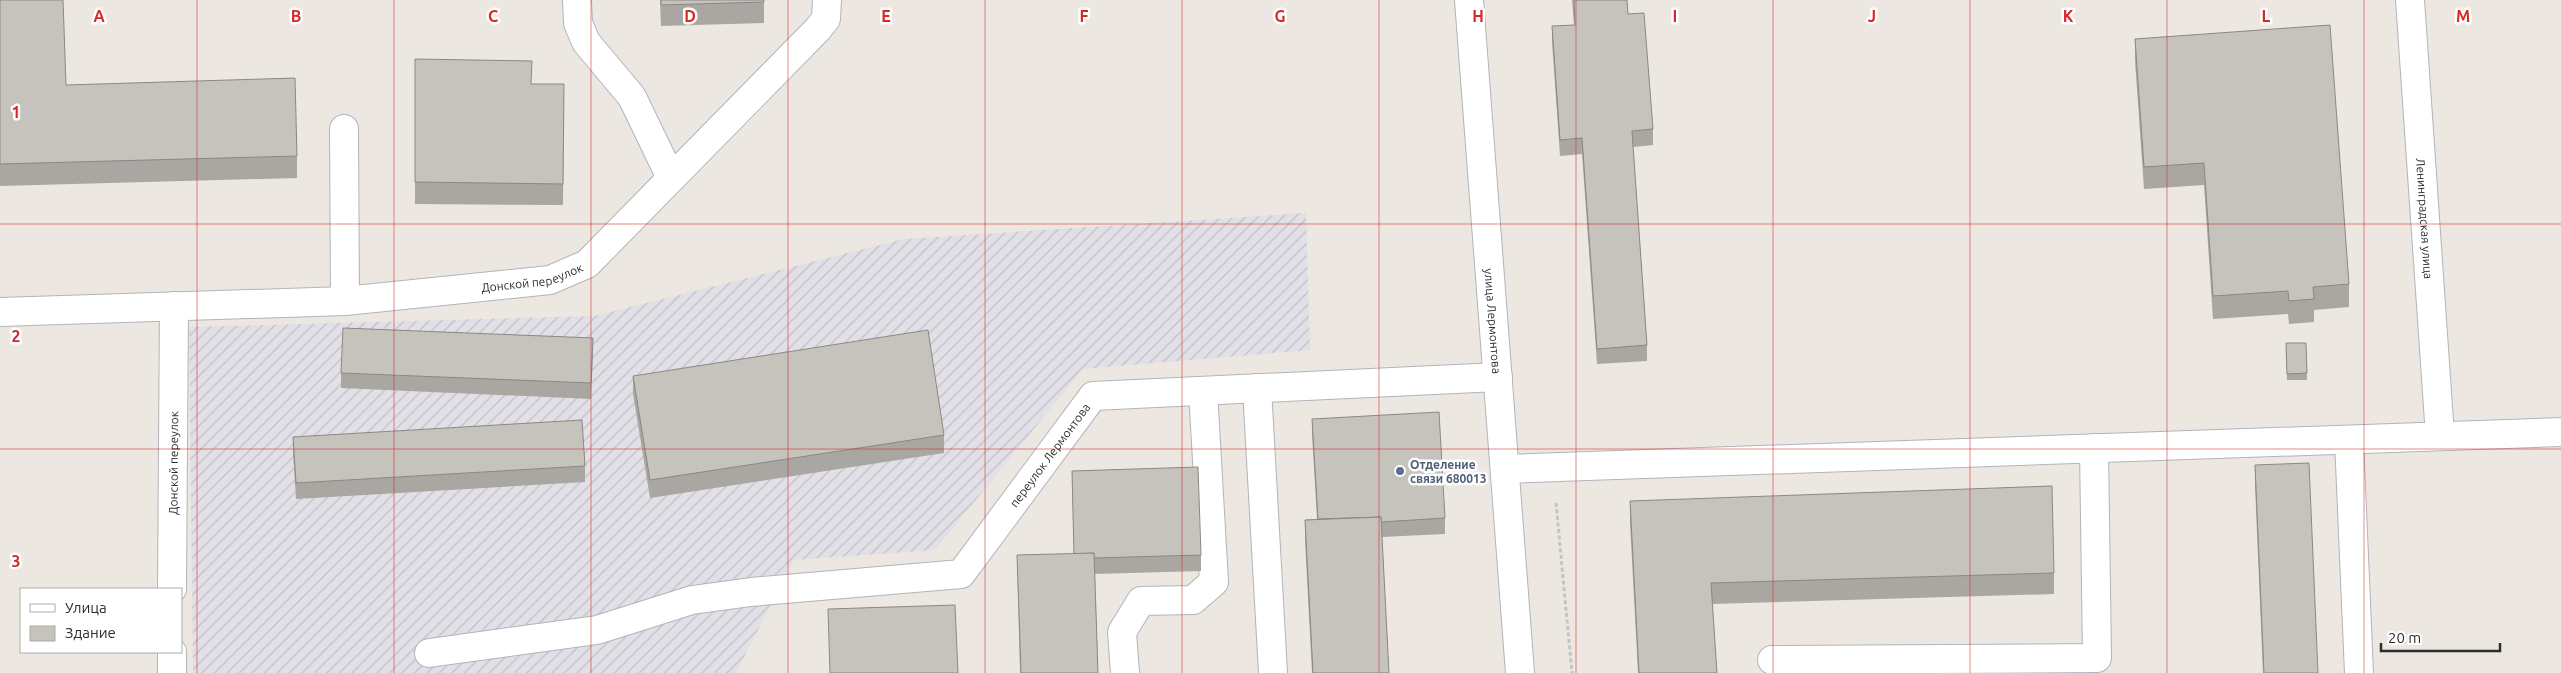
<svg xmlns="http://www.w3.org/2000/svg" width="2561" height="673" viewBox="0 0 2561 673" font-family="Ubuntu,sans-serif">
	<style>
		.industrial { fill: url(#industrial-furrows) }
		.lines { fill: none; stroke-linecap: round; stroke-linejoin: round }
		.minor-casing { stroke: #b1b4bc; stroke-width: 30 }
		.path { stroke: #c4c4c4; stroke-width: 3; stroke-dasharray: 4 2.5; stroke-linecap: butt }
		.minor { stroke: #fff; stroke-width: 28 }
		.wall { fill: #aaa7a2 }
		.building { fill: #c6c2bc; stroke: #8b8884 }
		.grid { fill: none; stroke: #d62828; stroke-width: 1; stroke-opacity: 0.55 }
		.service-dot { fill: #5c6f8a; stroke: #fff; stroke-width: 2 }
		.labels { text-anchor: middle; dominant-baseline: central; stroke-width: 5; stroke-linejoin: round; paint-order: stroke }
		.street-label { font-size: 12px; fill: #2d2d2d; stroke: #fff }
		.service-label { font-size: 12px; font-weight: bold; fill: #4e5e75; stroke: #fff; text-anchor: start }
		.grid-label { font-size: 16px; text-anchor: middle; font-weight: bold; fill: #d62828; stroke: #fff; stroke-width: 5; stroke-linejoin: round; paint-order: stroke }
	</style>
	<defs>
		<pattern id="industrial-furrows" width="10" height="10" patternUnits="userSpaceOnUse" patternTransform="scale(1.25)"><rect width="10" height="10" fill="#e2e0e7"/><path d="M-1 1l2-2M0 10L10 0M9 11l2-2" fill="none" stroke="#c2c0c6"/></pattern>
	</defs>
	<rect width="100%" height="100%" fill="#ede7e1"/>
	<polygon class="industrial" points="1306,213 1310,350 1083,369 935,550 794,560 736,673 193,673 189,327 594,316 904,239"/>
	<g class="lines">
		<g class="minor-casing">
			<g id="minor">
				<polyline points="577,0 578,23 586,42 632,97 671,178"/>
				<path id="s1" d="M1469 0 1520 673"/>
				<path id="s2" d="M2410 0 2440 436"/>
				<polyline points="344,129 345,301"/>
				<path id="s3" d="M0 312 345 301 550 280 587 264 818 29 826 19 827 0"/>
				<polyline points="1257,388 1273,673"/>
				<polyline points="2349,440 2359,673"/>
				<polyline points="1505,469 2561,432"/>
				<path id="s4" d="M172 589 174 306"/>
				<path id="s5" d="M429 653 597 630 692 600 751 592 961 574 1093 396 1498 377"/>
				<polyline points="1772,660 2097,658 2094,448"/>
				<polyline points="172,673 172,652"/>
				<polyline points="1125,673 1122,632 1141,601 1193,600 1214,582 1203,391"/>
			</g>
		</g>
		<polyline class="path" points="1556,503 1572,673"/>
		<use href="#minor" class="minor"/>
	</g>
	<g class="wall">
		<polygon points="0,0 66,85 297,156 297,178 0,186"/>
		<polygon points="660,0 764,0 764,23 661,26"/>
		<polygon points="1572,0 1627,0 1628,14 1653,129 1653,145 1633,147 1647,345 1647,361 1597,364 1582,154 1560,156 1552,42 1552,26 1574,25"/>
		<polygon points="2135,39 2349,284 2349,307 2314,310 2314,322 2289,324 2288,314 2213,319 2204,185 2144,189 2135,61"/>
		<polygon points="415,59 532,84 564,84 563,205 415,204"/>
		<polygon points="2286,343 2306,343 2307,380 2287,380"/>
		<polygon points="593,354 591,399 341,388 341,373"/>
		<polygon points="633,376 944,435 944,453 650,498 633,394"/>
		<polygon points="1312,419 1445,518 1445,534 1382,537 1389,673 1312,673 1305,541 1305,520 1317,519 1312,434"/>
		<polygon points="293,437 585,466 585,482 296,499 293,453"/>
		<polygon points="2255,465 2318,673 2263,673 2255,486"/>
		<polygon points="1072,471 1201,555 1201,571 1095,574 1098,673 1020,673 1017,555 1074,554"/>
		<polygon points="1630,501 2054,573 2054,594 1712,604 1717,673 1638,673 1630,523"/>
	</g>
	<g class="building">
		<polygon points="0,0 63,0 66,85 295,78 297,156 0,164"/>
		<polygon points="661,0 764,0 764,2 661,5"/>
		<polygon points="1574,0 1627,0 1628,14 1644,13 1653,129 1632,131 1647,345 1597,349 1582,138 1560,140 1552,26 1575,25"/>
		<polygon points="2330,25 2349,284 2313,287 2314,299 2289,301 2288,291 2213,296 2204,163 2144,167 2135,39"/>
		<polygon points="415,59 532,61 531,84 564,84 563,184 415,182"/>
		<polygon points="343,328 593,338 591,383 341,373"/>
		<polygon points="928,330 944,435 650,480 633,376"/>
		<polygon points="2286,343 2306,343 2307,373 2287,374"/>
		<polygon points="1439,412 1445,518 1381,522 1381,517 1318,519 1312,419"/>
		<polygon points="582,420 585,466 296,483 293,437"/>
		<polygon points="2309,463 2318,673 2264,673 2255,465"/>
		<polygon points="1198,467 1201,555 1094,558 1094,553 1074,554 1072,471"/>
		<polygon points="2052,486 2054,573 1711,583 1717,673 1639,673 1630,501"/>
		<polygon points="1381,517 1389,673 1313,673 1305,520"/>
		<polygon points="1094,553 1098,673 1021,673 1017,555"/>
		<polygon points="955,605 958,673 830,673 828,609"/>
	</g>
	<path class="grid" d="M197 0V673M394 0V673M591 0V673M788 0V673M985 0V673M1182 0V673M1379 0V673M1576 0V673M1773 0V673M1970 0V673M2167 0V673M2364 0V673M0 224H2561M0 449H2561"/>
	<circle class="service-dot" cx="1400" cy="471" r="5"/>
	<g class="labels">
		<g class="street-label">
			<text stroke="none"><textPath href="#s2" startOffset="219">Ленинградская улица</textPath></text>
			<text stroke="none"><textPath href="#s3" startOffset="534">Донской переулок</textPath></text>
			<text stroke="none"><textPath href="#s1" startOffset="322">улица Лермонтова</textPath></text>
			<text stroke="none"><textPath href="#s5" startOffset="688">переулок Лермонтова</textPath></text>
			<text stroke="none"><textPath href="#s4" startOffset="126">Донской переулок</textPath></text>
		</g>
		<g class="service-label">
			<text x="1410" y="464">Отделение<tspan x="1410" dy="14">связи 680013</tspan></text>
		</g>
	</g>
	<g class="grid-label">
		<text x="99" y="22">A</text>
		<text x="296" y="22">B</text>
		<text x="493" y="22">C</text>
		<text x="690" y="22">D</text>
		<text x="886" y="22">E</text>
		<text x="1084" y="22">F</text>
		<text x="1280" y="22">G</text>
		<text x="1478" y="22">H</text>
		<text x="1675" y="22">I</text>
		<text x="1872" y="22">J</text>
		<text x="2068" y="22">K</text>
		<text x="2266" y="22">L</text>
		<text x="2463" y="22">M</text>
		<text x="16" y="118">1</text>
		<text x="16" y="342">2</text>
		<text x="16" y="567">3</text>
	</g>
	<rect x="20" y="588" width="162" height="65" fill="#ffffff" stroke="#ababab"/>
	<rect x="30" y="604" width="25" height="8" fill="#ffffff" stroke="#ababab"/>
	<text x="65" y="613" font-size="15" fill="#2d2d2d">Улица</text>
	<rect x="30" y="626" width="25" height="15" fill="#c6c2bc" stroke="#ababab"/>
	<text x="65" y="638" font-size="15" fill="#2d2d2d">Здание</text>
	<path d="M2381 643v8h119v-8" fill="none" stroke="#2d2d2d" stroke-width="2.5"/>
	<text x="2388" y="643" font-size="15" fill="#2d2d2d" stroke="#ffffff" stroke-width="4" paint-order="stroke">20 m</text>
</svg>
